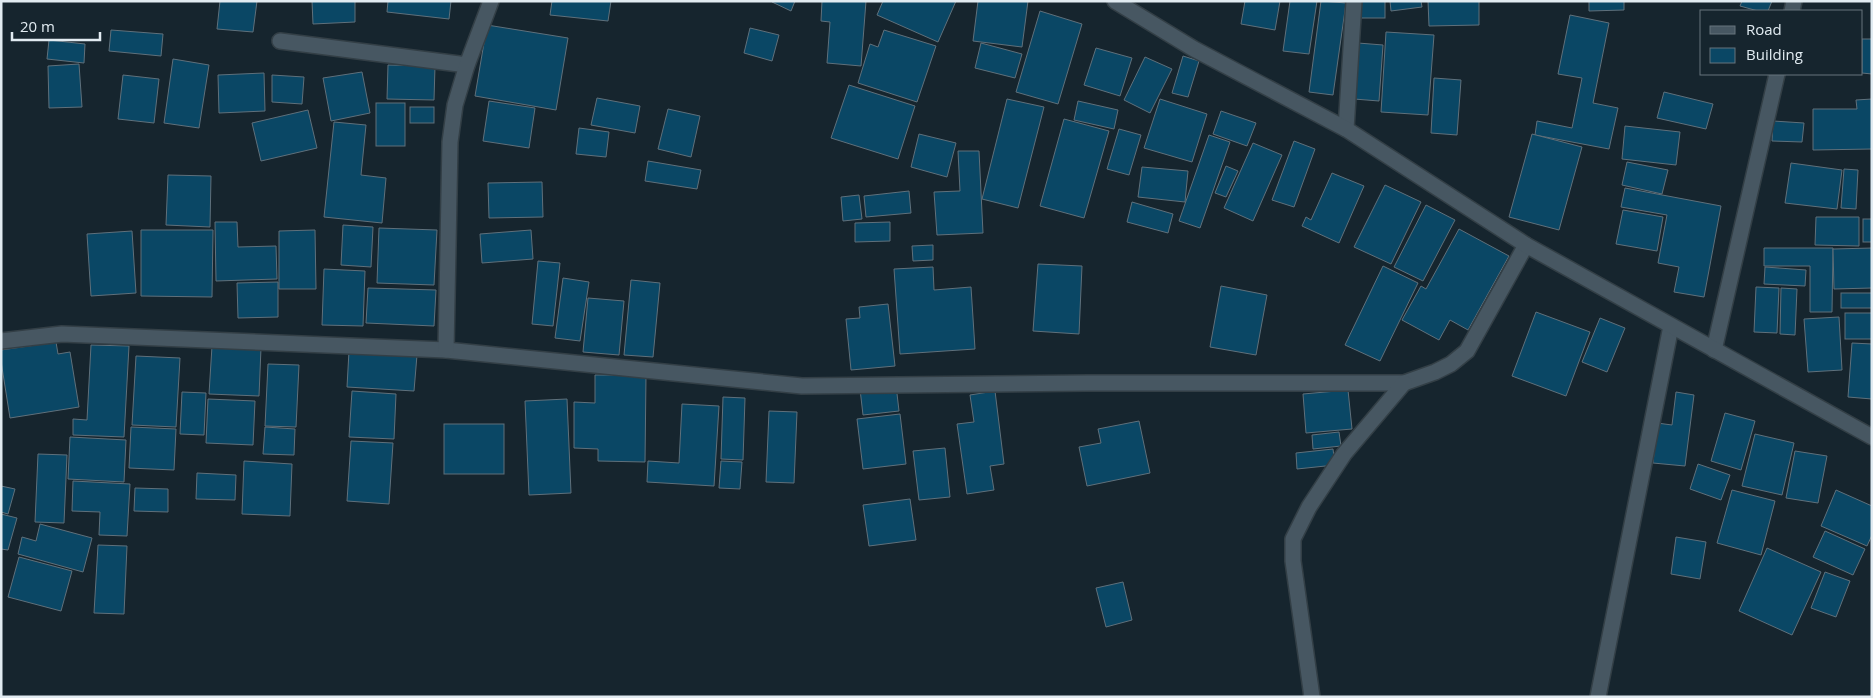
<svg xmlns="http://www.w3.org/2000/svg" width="1873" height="698" viewBox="0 0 1873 698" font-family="'Open Sans',sans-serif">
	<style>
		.building { fill: #0a4765; stroke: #5f707b }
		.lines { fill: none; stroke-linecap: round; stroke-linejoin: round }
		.street-casing { stroke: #333f46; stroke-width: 18 }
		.secondary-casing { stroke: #333f46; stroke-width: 18 }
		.street { stroke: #475762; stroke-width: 15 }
		.secondary { stroke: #475762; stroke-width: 15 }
	</style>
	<rect width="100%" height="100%" fill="#16252e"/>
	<g class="building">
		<polygon points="220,1 257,1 253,32 217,29"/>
		<polygon points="312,1 355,1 355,22 313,24"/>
		<polygon points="388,1 451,1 449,19 387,12"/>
		<polygon points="552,1 611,1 608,21 550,15"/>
		<polygon points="773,1 795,1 791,11 772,2"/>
		<polygon points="822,1 866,1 861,66 827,63 830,22 821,21"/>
		<polygon points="883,1 956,1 938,42 877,15"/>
		<polygon points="978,1 1028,1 1022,47 973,41"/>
		<polygon points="1245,1 1280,1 1275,30 1241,24"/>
		<polygon points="1290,1 1317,1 1309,54 1283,51"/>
		<polygon points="1321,1 1346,3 1333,95 1309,92"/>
		<rect x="1361" y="1" width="24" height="17"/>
		<polygon points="1390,1 1421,1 1422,7 1391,11"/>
		<polygon points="1428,1 1479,1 1479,25 1429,26"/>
		<polygon points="1589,1 1624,1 1624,10 1589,11"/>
		<polygon points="1742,1 1772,1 1768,11 1758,11 1740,6"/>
		<polygon points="1040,11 1082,24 1058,104 1016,92"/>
		<polygon points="1570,15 1609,23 1593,103 1618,108 1609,149 1535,135 1537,121 1572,128 1582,78 1558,74"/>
		<polygon points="487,25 568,38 556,110 475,96"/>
		<polygon points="750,28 779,35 772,61 744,53"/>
		<polygon points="111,30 163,34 161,56 109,51"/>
		<polygon points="884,30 936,46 917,102 858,83 870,44 878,47"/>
		<polygon points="1386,32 1434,35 1428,115 1381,112"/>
		<polygon points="1862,39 1872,39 1872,74 1862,73"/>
		<polygon points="49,40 85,44 84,63 47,59"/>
		<polygon points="981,43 1022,54 1015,78 975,68"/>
		<polygon points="1358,43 1383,45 1379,101 1354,99"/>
		<polygon points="1096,48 1132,58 1120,96 1084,85"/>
		<polygon points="1183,56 1199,61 1188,97 1172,93"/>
		<polygon points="1145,57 1172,69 1150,113 1124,100"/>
		<polygon points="173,59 209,65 199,128 164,123"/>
		<polygon points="79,64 82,107 49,108 48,66"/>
		<polygon points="388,65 435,66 434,100 387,99"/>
		<polygon points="362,72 370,113 331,121 323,78"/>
		<polygon points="264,73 265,111 219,113 218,75"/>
		<polygon points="123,75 159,79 154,123 118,119"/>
		<polygon points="272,75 304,77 302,104 272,102"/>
		<polygon points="1434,78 1461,80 1457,135 1431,133"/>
		<polygon points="849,85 915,106 898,159 831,138"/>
		<polygon points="1664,92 1713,104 1706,129 1657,118"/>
		<polygon points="597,98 640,106 635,133 591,125"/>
		<polygon points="1007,99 1044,107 1018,208 982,199"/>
		<polygon points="1160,99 1207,114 1192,162 1144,148"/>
		<polygon points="1872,99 1872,149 1813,150 1813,109 1857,109 1856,100"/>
		<polygon points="489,101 535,108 529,148 483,141"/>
		<polygon points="1078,101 1118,110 1114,129 1074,120"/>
		<rect x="376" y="103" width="29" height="43"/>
		<rect x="410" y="107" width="24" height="16"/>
		<polygon points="668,109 700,116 691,157 658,149"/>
		<polygon points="308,110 317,148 261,161 252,123"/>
		<polygon points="1221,111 1256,123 1247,146 1213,134"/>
		<polygon points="1064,119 1109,131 1084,218 1040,206"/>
		<polygon points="1773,121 1804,123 1802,142 1772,141"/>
		<polygon points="334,122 366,125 361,175 386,178 382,223 324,217"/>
		<polygon points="1625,126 1680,132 1676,165 1622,159"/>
		<polygon points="579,128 609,132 606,157 576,154"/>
		<polygon points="1119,129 1141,135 1129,175 1107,169"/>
		<polygon points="919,134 956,143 947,177 911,167"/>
		<polygon points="1532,134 1582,147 1559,230 1509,217"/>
		<polygon points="1209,135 1230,142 1200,228 1179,221"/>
		<polygon points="1294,141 1315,149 1294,207 1272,200"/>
		<polygon points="1253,143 1282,155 1253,221 1224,208"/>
		<polygon points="958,151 979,151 983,233 937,235 934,192 960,191"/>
		<polygon points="648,161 701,170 697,189 645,181"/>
		<polygon points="1627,162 1668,170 1662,194 1622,185"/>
		<polygon points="1791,163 1842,170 1837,209 1785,203"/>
		<polygon points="1226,166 1238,171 1226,197 1215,193"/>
		<polygon points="1142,167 1188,171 1185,202 1138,197"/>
		<polygon points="1844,169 1858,170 1856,209 1841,208"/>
		<polygon points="1332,173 1364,186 1339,243 1302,226 1306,217 1311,220"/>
		<polygon points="168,175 211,176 210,227 166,225"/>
		<polygon points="542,182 543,217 489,218 488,183"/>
		<polygon points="1385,185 1421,202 1391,264 1354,247"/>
		<polygon points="1625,188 1721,206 1704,297 1674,292 1679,267 1658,263 1667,215 1621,207"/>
		<polygon points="909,191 911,213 866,217 864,196"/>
		<polygon points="859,195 862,219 843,221 841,197"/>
		<polygon points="1132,202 1173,214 1168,233 1127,222"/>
		<polygon points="1426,205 1455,220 1423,281 1394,267"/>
		<polygon points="1623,210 1663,217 1657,251 1616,244"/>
		<polygon points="1816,217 1859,217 1859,246 1815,245"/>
		<rect x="1863" y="219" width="9" height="23"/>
		<polygon points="215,222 237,222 238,247 276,246 277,279 216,281"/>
		<polygon points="890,222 890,241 855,242 855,223"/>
		<polygon points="343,225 373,227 371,267 341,265"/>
		<polygon points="379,228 437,230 434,285 377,283"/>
		<polygon points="1459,229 1509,256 1468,330 1450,320 1439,340 1402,320 1421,286 1426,289"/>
		<polygon points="141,230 213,230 212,297 141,296"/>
		<polygon points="315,230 316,289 279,289 279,231"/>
		<polygon points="531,230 533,259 482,263 480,234"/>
		<polygon points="132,231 136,293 91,296 87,234"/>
		<polygon points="933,245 933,260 913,261 912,246"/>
		<polygon points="1764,248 1833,248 1832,312 1810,312 1810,266 1764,266"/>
		<polygon points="1872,248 1872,288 1834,289 1833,249"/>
		<polygon points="538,261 560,263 553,326 532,324"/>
		<polygon points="1038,264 1082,266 1079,334 1033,331"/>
		<polygon points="1383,266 1418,283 1380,361 1345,345"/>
		<polygon points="933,267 934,290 971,287 975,349 900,354 894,269"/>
		<polygon points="1765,267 1806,270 1805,286 1764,284"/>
		<polygon points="324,269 365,271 363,326 322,325"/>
		<polygon points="563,278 589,282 580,341 555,338"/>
		<polygon points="631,280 660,283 653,357 624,355"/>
		<polygon points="278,282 278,317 238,318 237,283"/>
		<polygon points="1221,286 1267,295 1256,355 1210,347"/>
		<polygon points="1756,287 1779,288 1777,333 1754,332"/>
		<polygon points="368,288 436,290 434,326 366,323"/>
		<polygon points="1781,288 1797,289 1795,335 1780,334"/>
		<rect x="1841" y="293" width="31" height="15"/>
		<polygon points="588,298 624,301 619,355 583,352"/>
		<polygon points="888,304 895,366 851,370 846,319 860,318 859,307"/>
		<polygon points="1536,312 1590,332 1566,396 1512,376"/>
		<rect x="1845" y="313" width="27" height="26"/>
		<polygon points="1839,317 1842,370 1808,372 1804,319"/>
		<polygon points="1600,318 1625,328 1607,372 1582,362"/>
		<polygon points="56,342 58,354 70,352 79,407 10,418 1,361 1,350"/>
		<polygon points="1852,343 1872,344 1872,399 1848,397"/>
		<polygon points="91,345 129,346 124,437 73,435 73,419 87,420"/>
		<polygon points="212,346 261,348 259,396 209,394"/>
		<polygon points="349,351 417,355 414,391 347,387"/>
		<polygon points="136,356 180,358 176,427 132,425"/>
		<polygon points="268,364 299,365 296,427 265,426"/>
		<polygon points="595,375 646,375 645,462 598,461 598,449 574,448 574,402 595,403"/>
		<polygon points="896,385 899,411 863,415 860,389"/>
		<polygon points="1348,390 1352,429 1306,433 1303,394"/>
		<polygon points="352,391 396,394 394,439 349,437"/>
		<polygon points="995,391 1004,464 990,466 994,490 967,494 957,424 974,422 970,395"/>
		<polygon points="182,392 206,393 204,435 180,434"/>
		<polygon points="1676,392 1694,395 1685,466 1653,463 1657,423 1672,425"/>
		<polygon points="723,397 745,398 743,460 721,459"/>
		<polygon points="208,399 255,401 253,445 206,443"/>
		<polygon points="567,399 571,493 529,495 525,401"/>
		<polygon points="682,404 719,406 714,486 647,482 648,461 679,463"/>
		<polygon points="769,411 797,412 794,483 766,482"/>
		<polygon points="1725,413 1755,421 1741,470 1711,461"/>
		<polygon points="900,414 906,464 863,469 857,419"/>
		<polygon points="1139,421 1150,473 1087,486 1079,447 1101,443 1098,429"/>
		<rect x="444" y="424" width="60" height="50"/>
		<polygon points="131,427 176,429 174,470 129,468"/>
		<polygon points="265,427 295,429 294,455 263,454"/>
		<polygon points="1339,432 1341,446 1313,449 1312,435"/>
		<polygon points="1755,434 1794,443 1782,495 1742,486"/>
		<polygon points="70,437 126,440 124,482 68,479"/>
		<polygon points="351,441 393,443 389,504 347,501"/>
		<polygon points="945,448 950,497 919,500 913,451"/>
		<polygon points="1333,449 1335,465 1297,469 1296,453"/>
		<polygon points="1795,451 1827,456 1818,503 1786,498"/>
		<polygon points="38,454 67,455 64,523 35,522"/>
		<polygon points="244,461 292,464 290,516 242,514"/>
		<polygon points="721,461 742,462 740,489 719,488"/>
		<polygon points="1698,464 1730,475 1721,500 1690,489"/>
		<polygon points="197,473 236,475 235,500 196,499"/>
		<polygon points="73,481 130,484 127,536 99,535 100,512 72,511"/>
		<polygon points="1,486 15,489 8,514 1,512"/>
		<polygon points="135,488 168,489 168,512 134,511"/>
		<polygon points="1732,490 1775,501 1761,555 1717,543"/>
		<polygon points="1836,490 1872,506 1872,535 1867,546 1821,526"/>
		<polygon points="910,499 916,540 869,546 863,505"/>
		<polygon points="1,514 17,518 8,550 1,549"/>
		<polygon points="40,524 92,538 83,572 18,554 22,537 36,541"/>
		<polygon points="1825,531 1865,549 1853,575 1813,557"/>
		<polygon points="1676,537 1706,542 1700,579 1671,574"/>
		<polygon points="98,545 127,546 124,614 94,613"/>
		<polygon points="1767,548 1821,572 1792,635 1739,611"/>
		<polygon points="19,557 72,571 61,611 8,597"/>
		<polygon points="1825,572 1850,581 1836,617 1811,608"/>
		<polygon points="1123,582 1132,620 1106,627 1096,588"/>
	</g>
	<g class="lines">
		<g class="street-casing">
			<g id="street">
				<polyline points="1792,11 1794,1"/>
				<polyline points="280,41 467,65"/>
				<polyline points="1346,129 1354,1"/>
				<polyline points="1,341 62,334 446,350 802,386 1088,383 1404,383 1435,372 1451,364 1467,351 1526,245"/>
				<polyline points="446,350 450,142 455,105 467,65 491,1"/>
				<polyline points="1714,350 1777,74"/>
				<polyline points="1312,697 1293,561 1293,539 1309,507 1344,454 1404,383"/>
				<polyline points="1598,697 1671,326"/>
			</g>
		</g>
		<g class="secondary-casing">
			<polyline id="secondary" points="1115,1 1194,49 1346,129 1526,245 1872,437"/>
		</g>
		<use href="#street" class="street"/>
		<use href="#secondary" class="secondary"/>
	</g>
	<rect width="1873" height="698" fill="none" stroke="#e1ebf1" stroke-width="5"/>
	<rect x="1700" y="10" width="162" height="65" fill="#16252e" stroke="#67747c"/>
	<rect x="1710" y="26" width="25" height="8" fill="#475762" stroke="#67747c"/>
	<text x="1746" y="35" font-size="15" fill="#e1ebf1">Road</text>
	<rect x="1710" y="48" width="25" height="15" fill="#0a4765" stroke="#67747c"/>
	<text x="1746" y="60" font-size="15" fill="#e1ebf1">Building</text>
	<path d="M12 32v8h88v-8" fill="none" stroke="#e1ebf1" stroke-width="2.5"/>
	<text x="20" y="32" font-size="15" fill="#e1ebf1" stroke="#16252e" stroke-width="4" paint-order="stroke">20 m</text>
</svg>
